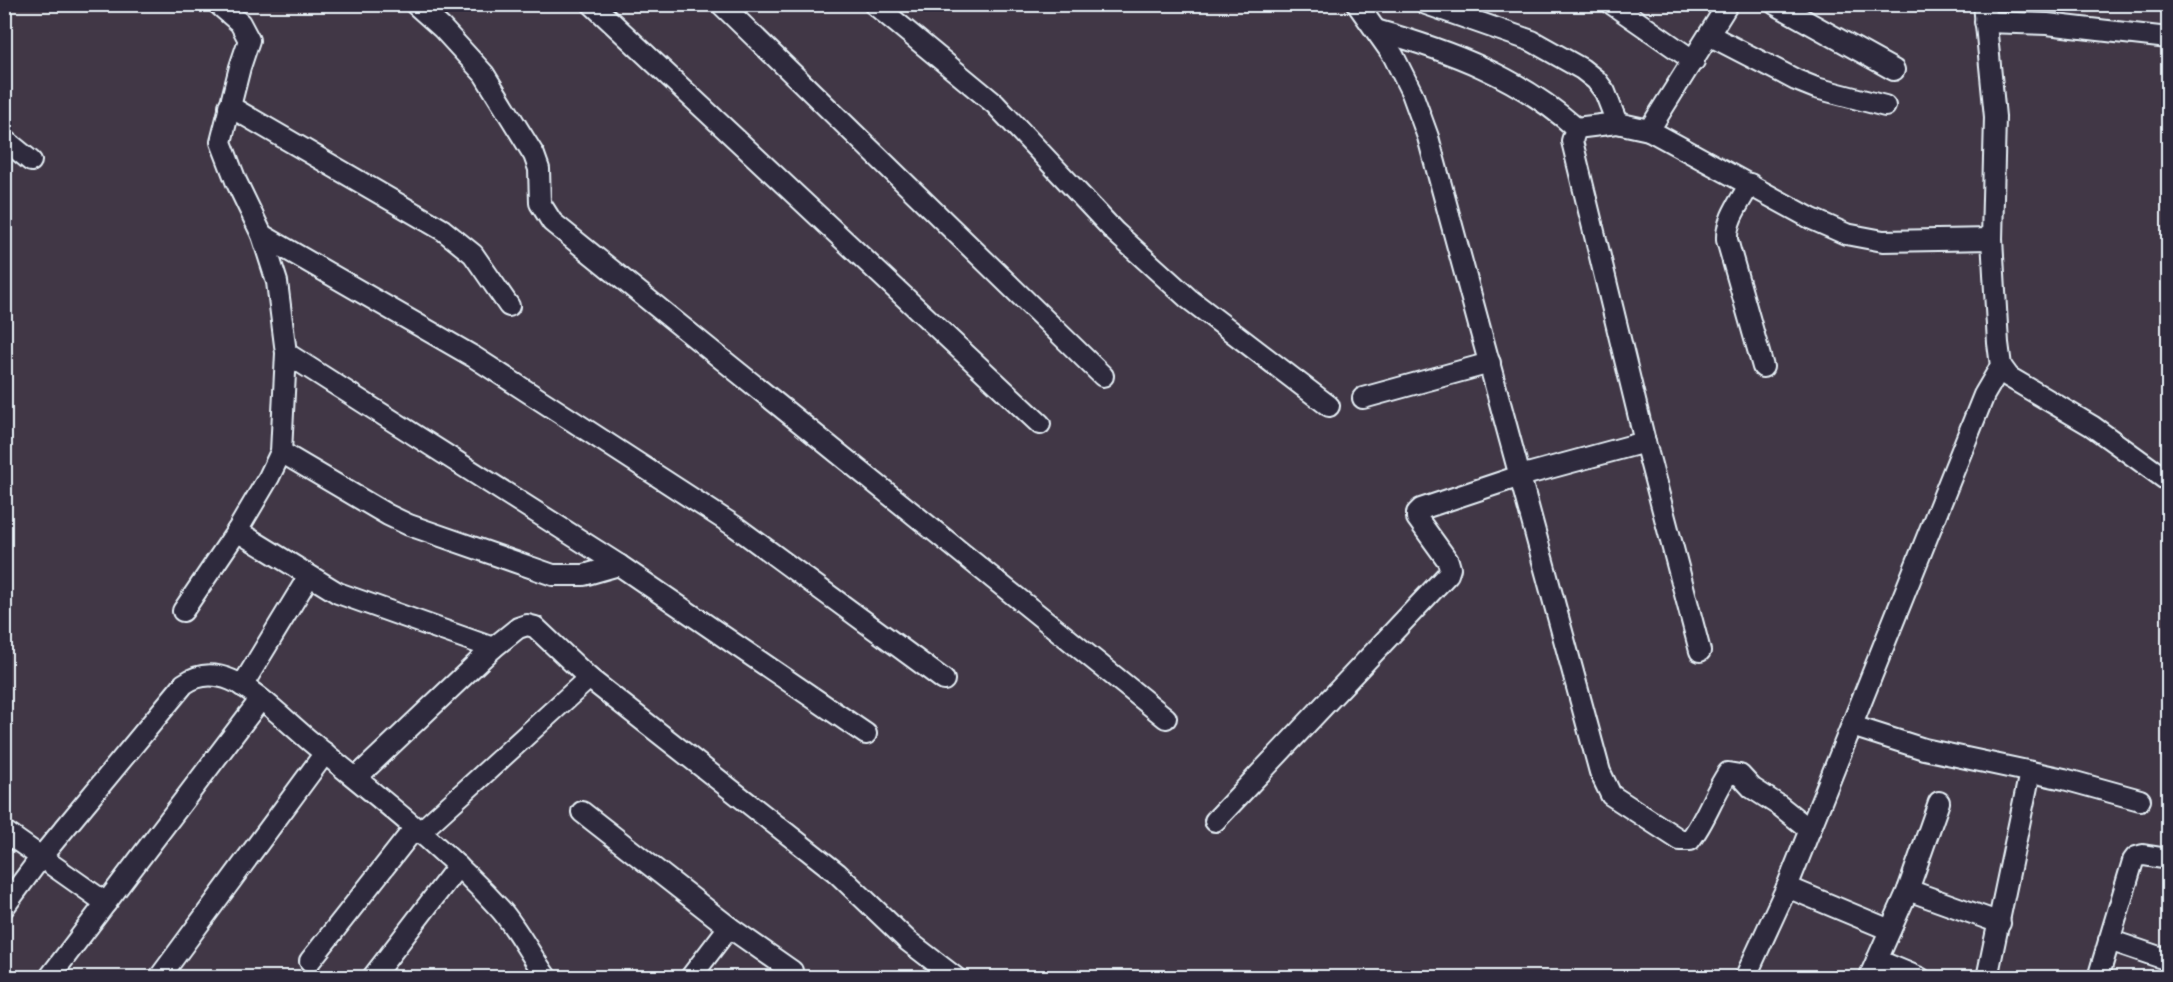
<svg xmlns="http://www.w3.org/2000/svg" width="2173" height="982" viewBox="0 0 2173 982" font-family="'Shantell Sans',sans-serif">
	<style>
		.lines { fill: none; stroke-linecap: round; stroke-linejoin: round }
		.minor-casing { stroke: #e8f1f8; stroke-width: 24 }
		.minor { stroke: #2f2a3d; stroke-width: 20 }
	</style>
	<rect width="100%" height="100%" fill="#413746"/>
	<filter id="ink" filterUnits="userSpaceOnUse"><feTurbulence type="fractalNoise" baseFrequency=".0167" numOctaves="2"/><feDisplacementMap in="SourceGraphic" scale="12" xChannelSelector="R" yChannelSelector="G"/><feConvolveMatrix kernelMatrix="1 2 1 2 8 2 1 2 1" color-interpolation-filters="sRGB"/></filter>
	<g filter="url(#ink)">
		<g class="lines">
			<g class="minor-casing">
				<g id="minor">
					<polyline points="415,4 442,28 484,74 534,155 539,169 540,203 552,222 1166,718"/>
					<polyline points="592,4 1040,424"/>
					<polyline points="721,4 1103,376"/>
					<polyline points="874,4 995,104 1115,232 1189,299 1329,406"/>
					<path d="M1357 4 1393 55 1412 93 1428 137 1600 772 1611 795 1680 840H1690C1706 820 1713 795 1728 773L1740 775 1752 788 1780 806 1810 830"/>
					<polyline points="1426,4 1532,41 1582,69 1596,80 1605,92 1617,123"/>
					<polyline points="1612,4 1694,61"/>
					<polyline points="1775,4 1894,70"/>
					<polyline points="1984,4 1995,117 1992,239 1998,343 2001,366 2009,377 2092,426 2168,481"/>
					<polyline points="1985,22 2047,24 2168,38"/>
					<path d="M1376 30C1450 51 1518 76 1576 128"/>
					<polyline points="1709,35 1796,80 1816,88 1885,106"/>
					<polyline points="229,106 443,230 473,254 509,306"/>
					<polyline points="1649,130 1728,4"/>
					<polyline points="4,139 31,161"/>
					<path d="M1750 184C1740 202 1726 219 1727 240L1763 367"/>
					<polyline points="262,235 474,357 736,527 944,680"/>
					<polyline points="286,353 619,565 866,734"/>
					<polyline points="1363,398 1490,363"/>
					<polyline points="281,452 388,515 409,525 553,575 584,575 619,565"/>
					<polyline points="237,531 338,593 493,648"/>
					<polyline points="183,611 237,531 269,477 281,452 286,353 277,282 262,235 236,181 221,142 240,67 249,40 240,23 218,4"/>
					<polyline points="1700,651 1645,442 1572,141 1576,128 1617,123 1649,130 1812,219 1846,234 1883,241 1992,239"/>
					<polyline points="242,686 309,576"/>
					<polyline points="1852,726 1924,749 2064,779 2140,800"/>
					<polyline points="356,778 493,648 518,628 527,625 535,627 589,678 837,873 908,941 956,978"/>
					<polyline points="582,812 729,927 792,971"/>
					<polyline points="1215,821 1448,574 1450,568 1448,561 1417,518 1417,513 1421,509 1520,476 1645,442"/>
					<polyline points="4,831 106,903"/>
					<polyline points="419,833 589,678"/>
					<polyline points="1787,887 1890,930"/>
					<polyline points="1908,890 2000,923"/>
					<path d="M4 907 41 857 184 684C198 674 214 673 231 680 256 690 288 723 310 741 375 795 444 847 501 910 518 930 531 956 547 978"/>
					<polyline points="2109,940 2168,960"/>
					<polyline points="1877,960 1920,978"/>
					<polyline points="310,961 414,829"/>
					<polyline points="49,978 260,700"/>
					<polyline points="159,978 325,753"/>
					<polyline points="372,978 458,866"/>
					<polyline points="690,978 729,927"/>
					<polyline points="1745,978 1787,887 1984,395 2001,366"/>
					<polyline points="1869,978 1908,890 1939,802"/>
					<polyline points="1987,978 2030,772"/>
					<polyline points="2098,978 2133,861 2136,857 2143,855 2168,859"/>
				</g>
			</g>
			<use href="#minor" class="minor"/>
		</g>
	</g>
	<rect width="2173" height="982" fill="none" stroke="#2f2a3d" stroke-width="24"/>
	<rect x="12" y="12" width="2149" height="958" fill="none" stroke="#e8f1f8" stroke-width="2" filter="url(#ink)"/>
</svg>
